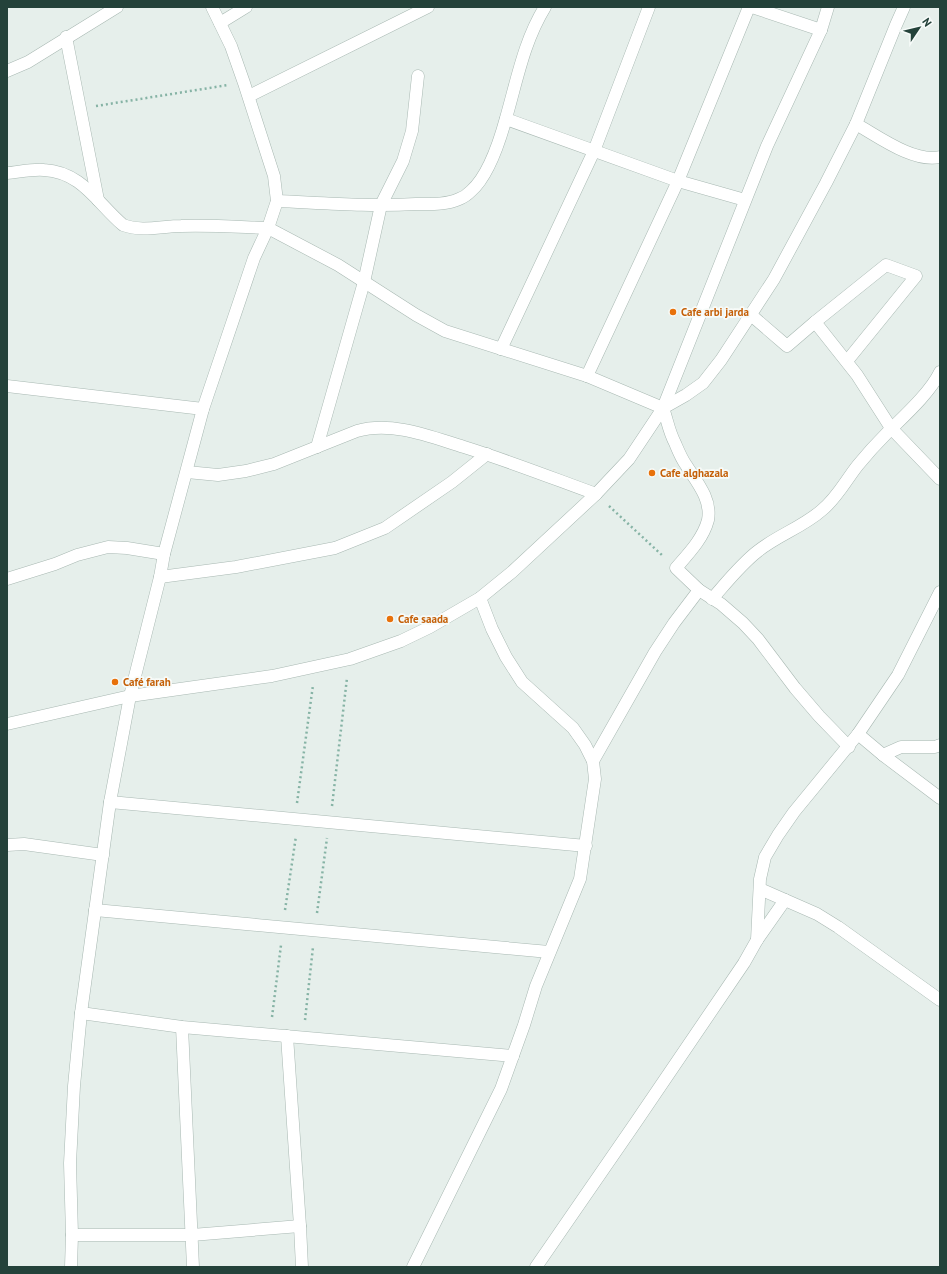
<svg xmlns="http://www.w3.org/2000/svg" width="947" height="1274" viewBox="0 0 947 1274" font-family="'PT Sans',sans-serif">
	<style>
		.lines { fill: none; stroke-linecap: round; stroke-linejoin: round }
		.lane-casing { stroke: #a8b8b2; stroke-width: 13 }
		.street-casing { stroke: #a8b8b2; stroke-width: 13 }
		.path { stroke: #86b3a5; stroke-width: 2.5; stroke-dasharray: 2 3; stroke-linecap: butt }
		.lane { stroke: #fff; stroke-width: 12 }
		.street { stroke: #fff; stroke-width: 12 }
		.food-dot { fill: #e8710a; stroke: #f7fbf9; stroke-width: 1.5 }
		.labels { text-anchor: middle; dominant-baseline: central; stroke-width: 3.5; stroke-linejoin: round; paint-order: stroke }
		.food-label { font-size: 11px; font-weight: bold; fill: #c56008; stroke: #f7fbf9; text-anchor: start }
	</style>
	<rect width="100%" height="100%" fill="#e6efeb"/>
	<g class="lines">
		<g class="lane-casing">
			<g id="lane">
				<polyline points="66,37 98,200"/>
				<path d="M856 124C879 137 914 163 940 157"/>
				<path d="M7 173C19 172 32 169 44 170 82 172 97 203 123 225 142 232 162 226 181 226 210 225 239 227 268 228"/>
				<polyline points="317,447 364,282 381,205 403,161 412,131 418,76"/>
				<path d="M712 599C727 582 741 564 758 551 778 535 803 527 822 510 837 498 846 480 858 465 867 454 876 444 886 434 903 417 930 393 940 372"/>
				<polyline points="858,734 883,755 901,747 935,747 940,745"/>
				<polyline points="883,755 940,798"/>
			</g>
		</g>
		<g class="street-casing">
			<g id="street">
				<polyline points="752,7 821,30"/>
				<polyline points="220,23 246,7"/>
				<polyline points="7,71 28,62 117,7"/>
				<polyline points="249,96 428,7"/>
				<polyline points="506,119 678,181 745,200"/>
				<path d="M277 201C323 203 370 207 416 204 430 204 446 205 459 199 462 198 468 194 471 191 488 176 500 140 506 118 517 80 524 41 545 7"/>
				<path d="M268 228 338 265 416 315 445 331 587 376 663 408C667 419 669 432 675 443 678 450 681 458 686 465 696 481 712 499 708 520 703 539 688 554 676 568L699 590 721 604 743 623 758 639 795 688 819 716 849 747"/>
				<polyline points="751,315 787,346 815,322 857,375 891,428 940,479"/>
				<polyline points="815,322 886,265 916,276 847,361"/>
				<polyline points="501,349 594,151 649,7"/>
				<polyline points="587,376 678,181 749,7"/>
				<polyline points="7,386 203,409"/>
				<polyline points="663,408 686,395 703,383 721,360 774,279 826,183 856,124 896,25 904,7"/>
				<path d="M187 472 218 475 246 471 274 464 357 431C393 421 431 437 464 447 509 461 552 478 596 494"/>
				<polyline points="160,577 236,567 335,548 385,528 452,482 487,454"/>
				<polyline points="7,579 55,564 77,555 108,547 127,548 164,554"/>
				<polyline points="7,724 130,696 272,676 350,659 401,641 430,627 480,598 512,572 596,494 629,459 663,408 767,146 821,30 828,7"/>
				<polyline points="593,761 655,652 674,623 699,590"/>
				<polyline points="110,802 586,846"/>
				<polyline points="7,845 24,844 103,855"/>
				<polyline points="760,889 817,914 838,927 940,1000"/>
				<polyline points="95,910 549,952"/>
				<polyline points="757,940 760,879 765,857 778,835 794,812 858,734 898,675 940,592"/>
				<polyline points="81,1013 182,1027 513,1056"/>
				<polyline points="182,1027 193,1267"/>
				<polyline points="287,1036 300,1226 302,1267"/>
				<polyline points="72,1235 192,1235 300,1226"/>
				<polyline points="71,1267 72,1235 70,1163 74,1086 81,1013 110,802 130,696 160,577 164,554 203,409 254,258 268,228 277,201 274,176 244,83 231,46 212,7"/>
				<polyline points="413,1267 501,1089 524,1025 536,986 580,879 595,779 593,761 585,745 573,728 522,682 506,657 492,629 480,598"/>
				<polyline points="536,1267 636,1122 744,963 757,940 785,900"/>
			</g>
		</g>
		<g class="path">
			<polyline points="96,106 228,85"/>
			<polyline points="609,506 664,557"/>
			<polyline points="297,803 313,685"/>
			<polyline points="332,806 347,678"/>
			<polyline points="285,910 296,836"/>
			<polyline points="317,913 327,838"/>
			<polyline points="272,1017 281,945"/>
			<polyline points="305,1020 313,947"/>
		</g>
		<use href="#lane" class="lane"/>
		<use href="#street" class="street"/>
	</g>
	<g class="food-dot">
		<circle cx="673" cy="312" r="4"/>
		<circle cx="652" cy="473" r="4"/>
		<circle cx="390" cy="619" r="4"/>
		<circle cx="115" cy="682" r="4"/>
	</g>
	<g class="labels">
		<g class="food-label">
			<text x="681" y="312">Cafe arbi jarda</text>
			<text x="660" y="473">Cafe alghazala</text>
			<text x="398" y="619">Cafe saada</text>
			<text x="123" y="682">Café farah</text>
		</g>
	</g>
	<rect width="947" height="1274" fill="none" stroke="#24423a" stroke-width="16"/>
	<g transform="translate(919 28) rotate(55)" stroke="#f7fbf9" stroke-width="3" paint-order="stroke">
	<path d="M0-3L7 15L0 10L-7 15Z" fill="#24423a"/>
	<text y="-6" font-size="11" font-weight="bold" text-anchor="middle" fill="#24423a">N</text>
	</g>
</svg>
